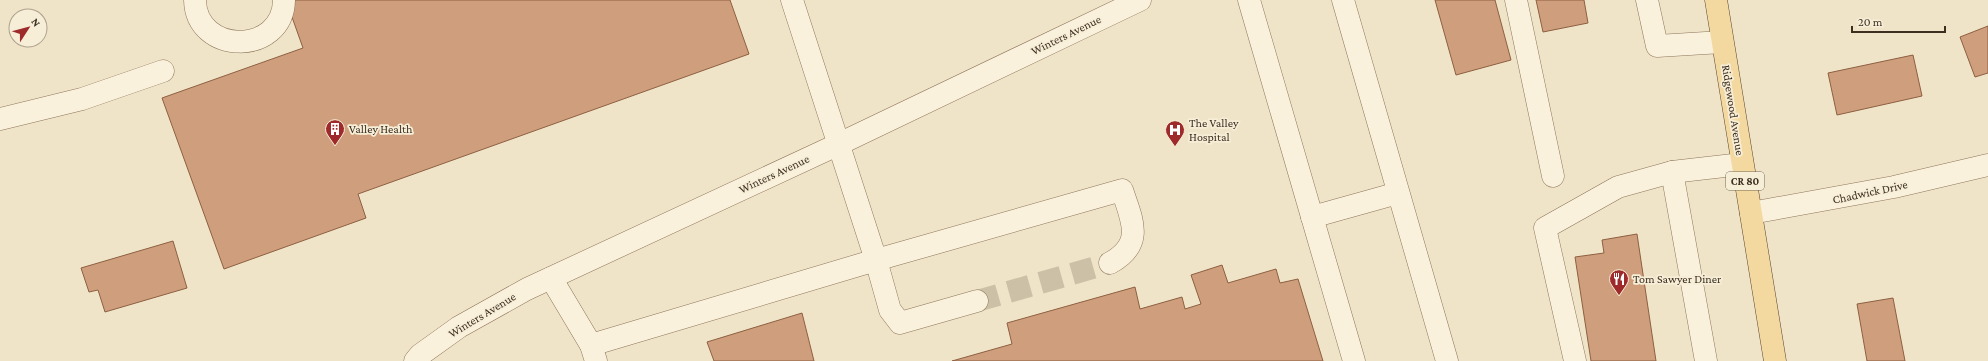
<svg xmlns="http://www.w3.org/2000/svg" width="1988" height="361" viewBox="0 0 1988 361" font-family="'Crimson Pro',serif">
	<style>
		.building { fill: #cf9f7d; stroke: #8d5f41 }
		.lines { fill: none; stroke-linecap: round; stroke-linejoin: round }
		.minor-tunnel { stroke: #ccc0a6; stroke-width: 22; stroke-dasharray: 22 11; stroke-linecap: butt }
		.minor-casing { stroke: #8d765c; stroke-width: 23 }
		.major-casing { stroke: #5b4430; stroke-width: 23 }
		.minor { stroke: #faf1dc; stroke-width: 22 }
		.major { stroke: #f3d9a0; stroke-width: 22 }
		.labels { text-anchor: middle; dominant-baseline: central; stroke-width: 3.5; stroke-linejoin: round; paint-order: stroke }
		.shield { fill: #f7eed8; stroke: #756857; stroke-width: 1 }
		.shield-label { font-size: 11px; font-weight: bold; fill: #3d2e20 }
		.street-label { font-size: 12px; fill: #3d2e20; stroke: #f7eed8 }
		.poi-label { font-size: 12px; fill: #3d2e20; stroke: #f7eed8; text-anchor: start }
	</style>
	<rect width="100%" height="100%" fill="#f0e4c8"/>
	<g class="building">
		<polygon points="294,0 730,0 749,54 358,194 366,218 224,269 162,98 303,48 287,3"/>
		<polygon points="1435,0 1495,0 1511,60 1456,75"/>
		<polygon points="1536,0 1584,0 1588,23 1543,32"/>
		<polygon points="1988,26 1988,73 1975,77 1960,37"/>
		<polygon points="1913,55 1922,96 1837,115 1828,73"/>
		<polygon points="1637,234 1656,361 1591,361 1575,257 1604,253 1602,240"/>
		<polygon points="173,241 187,288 105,312 98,290 89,292 81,268"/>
		<polygon points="1222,265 1228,283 1276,269 1280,283 1298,279 1323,361 952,361 1012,344 1007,323 1135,287 1140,309 1182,297 1185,309 1201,304 1191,275"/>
		<polygon points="1893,298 1905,361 1867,361 1857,304"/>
		<polygon points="802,313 814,361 714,361 707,342"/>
	</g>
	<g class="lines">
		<polyline class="minor-tunnel" points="977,301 1110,263"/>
		<g class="minor-casing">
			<g id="minor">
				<path d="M195 0C196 55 283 56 284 0"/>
				<path d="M792 0 876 260 1122 190C1132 220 1145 244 1110 263"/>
				<polyline points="1249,0 1354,361"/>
				<polyline points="1343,0 1447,361"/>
				<polyline points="1516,0 1553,176"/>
				<polyline points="1647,0 1657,46 1722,42"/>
				<polyline points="0,119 82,99 163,71"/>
				<polyline points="1672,172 1706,361"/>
				<polyline points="1751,213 1894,187 1988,165"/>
				<polyline points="1312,217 1398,193"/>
				<polyline points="551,278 591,345 596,361"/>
				<polyline points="591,345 876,260 890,310 900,323 977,301"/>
				<polyline points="415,361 420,355 459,327 527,289 839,144 1140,0"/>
				<polyline points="1575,361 1545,228 1618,187 1672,172 1742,164"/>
			</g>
		</g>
		<g class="major-casing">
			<polyline id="major" points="1716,0 1775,361"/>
		</g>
		<use href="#minor" class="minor"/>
		<use href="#major" class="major"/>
	</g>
	<defs>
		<g id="building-pin" transform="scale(1)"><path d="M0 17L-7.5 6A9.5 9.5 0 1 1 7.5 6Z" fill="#9e2a2b" stroke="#f7eed8"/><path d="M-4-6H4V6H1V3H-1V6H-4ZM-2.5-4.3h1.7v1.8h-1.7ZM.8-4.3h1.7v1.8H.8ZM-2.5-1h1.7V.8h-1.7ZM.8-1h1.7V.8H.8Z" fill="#fff"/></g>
		<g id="hospital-pin" transform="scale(1)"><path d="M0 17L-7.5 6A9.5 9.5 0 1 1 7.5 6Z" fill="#9e2a2b" stroke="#f7eed8"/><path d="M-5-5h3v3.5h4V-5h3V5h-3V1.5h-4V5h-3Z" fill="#fff"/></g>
		<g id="restaurant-pin" transform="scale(1)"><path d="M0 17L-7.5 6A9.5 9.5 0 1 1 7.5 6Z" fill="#9e2a2b" stroke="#f7eed8"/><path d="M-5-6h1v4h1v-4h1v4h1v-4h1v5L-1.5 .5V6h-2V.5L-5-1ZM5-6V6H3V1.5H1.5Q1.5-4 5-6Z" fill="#fff"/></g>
	</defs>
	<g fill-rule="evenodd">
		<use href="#building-pin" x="335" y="129"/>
		<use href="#hospital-pin" x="1175" y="130"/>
		<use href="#restaurant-pin" x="1619" y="279"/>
	</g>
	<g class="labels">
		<rect class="shield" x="1726" y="172" width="38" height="18" rx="3"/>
		<g class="shield-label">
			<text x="1745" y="181">CR 80</text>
		</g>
		<g class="street-label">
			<text transform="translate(1066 35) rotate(-26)">Winters Avenue</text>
			<text transform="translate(1733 110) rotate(81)">Ridgewood Avenue</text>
			<text transform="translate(774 174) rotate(-25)">Winters Avenue</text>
			<text transform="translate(1870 192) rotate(-12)">Chadwick Drive</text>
			<text transform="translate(482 315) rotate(-31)">Winters Avenue</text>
		</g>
		<g class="poi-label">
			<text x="1189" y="123">The Valley<tspan x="1189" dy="14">Hospital</tspan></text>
			<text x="349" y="129">Valley Health</text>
			<text x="1633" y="279">Tom Sawyer Diner</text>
		</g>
	</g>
	<g transform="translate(28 28) rotate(54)"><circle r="19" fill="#f7eed8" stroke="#ada18e"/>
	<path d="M0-3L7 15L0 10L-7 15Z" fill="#9e2a2b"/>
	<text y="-6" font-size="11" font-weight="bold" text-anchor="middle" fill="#3d2e20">N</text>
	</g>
	<path d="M1852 26v6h93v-6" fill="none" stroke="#3d2e20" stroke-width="2"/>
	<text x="1858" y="26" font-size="12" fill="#3d2e20" stroke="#f7eed8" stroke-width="3" paint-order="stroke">20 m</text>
</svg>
